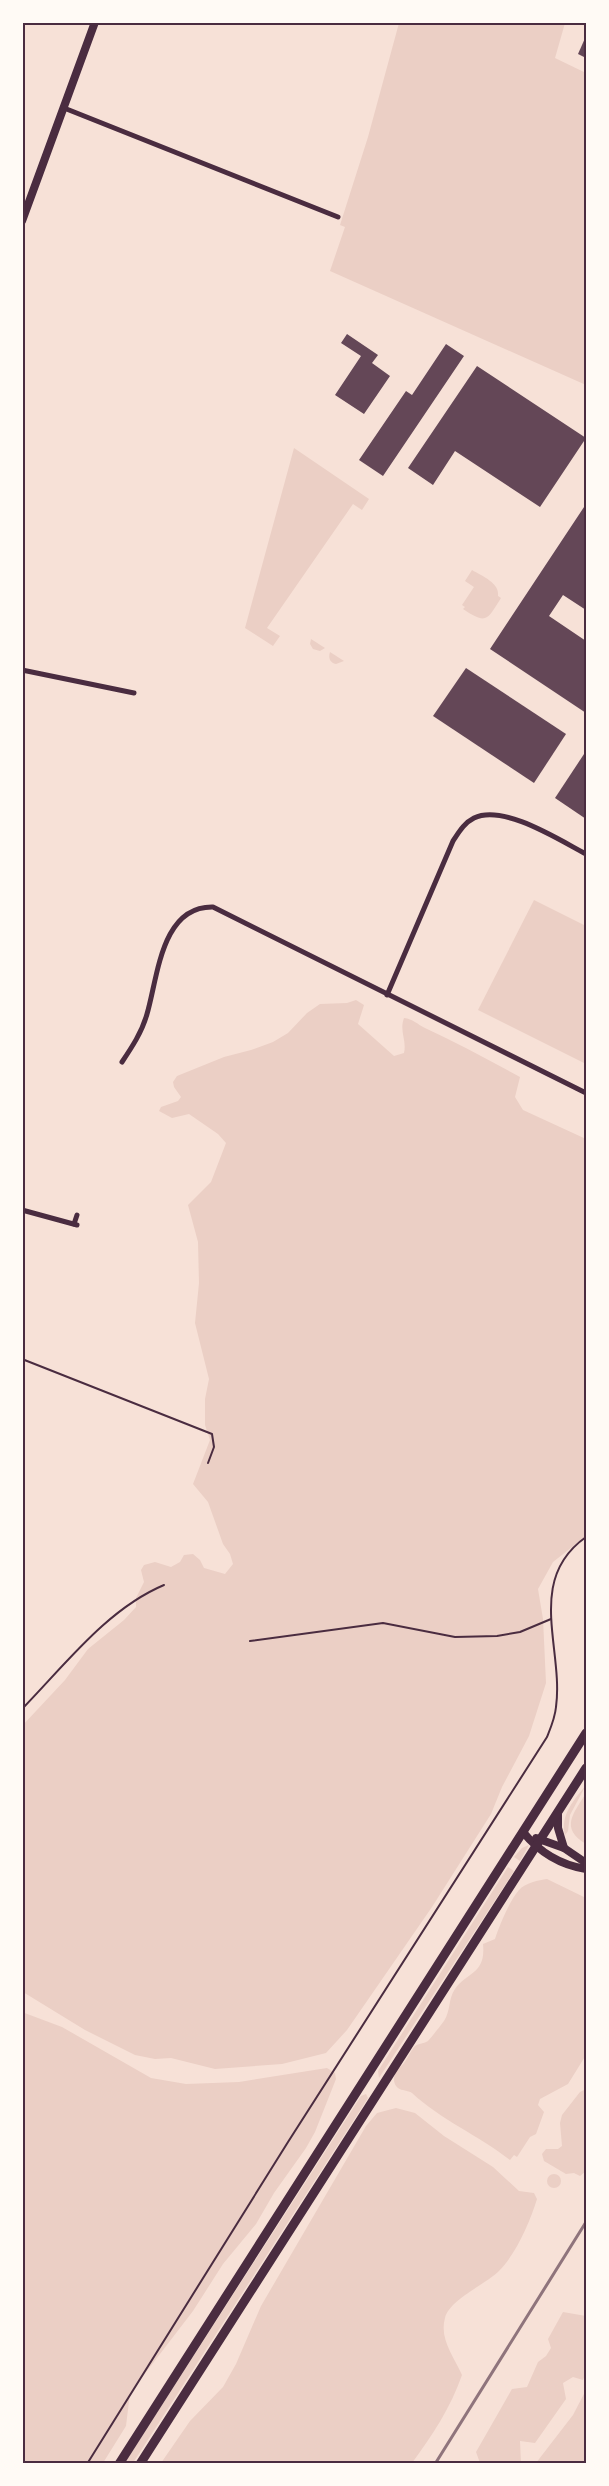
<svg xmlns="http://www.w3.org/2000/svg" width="609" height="2486" viewBox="0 0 609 2486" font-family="Helvetica,sans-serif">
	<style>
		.green { fill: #ebcfc5 }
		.building { fill: #644757 }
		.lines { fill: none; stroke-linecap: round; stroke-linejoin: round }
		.path { stroke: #4a2c40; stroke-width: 2 }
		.minor { stroke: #4a2c40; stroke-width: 5 }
		.tertiary { stroke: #4a2c40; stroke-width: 8 }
		.primary { stroke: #4a2c40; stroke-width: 9 }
		.rail { stroke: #8f747c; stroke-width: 3 }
		.neatline { fill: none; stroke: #4a2c40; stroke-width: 2 }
	</style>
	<rect width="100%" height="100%" fill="#f7e1d7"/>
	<g class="green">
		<polygon points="399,23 565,23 555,58 586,73 586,385 330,271 345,227 340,225 368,137"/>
		<polygon points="294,448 369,499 362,510 353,504 267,628 280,636 273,646 245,628"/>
		<path d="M472 570C482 576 500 583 498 596L501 598C487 620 487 625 463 609L465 607 462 605 474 587 465 581Z"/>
		<polygon points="311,639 325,648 320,651 313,649 310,644"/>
		<path d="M330 652 344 661 336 664C330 663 328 658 330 652Z"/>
		<polygon points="534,900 586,926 586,1064 478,1010"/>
		<path d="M356 1000 364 1005 358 1024 394 1056 404 1053C407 1040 399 1031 404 1018 413 1019 417 1024 425 1028 457 1043 489 1060 520 1077L515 1097 523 1110 586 1139V1536L553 1562 538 1589 543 1619 546 1683 529 1736 502 1787 491 1814 432 1907 347 2030 326 2053 282 2064 215 2069 171 2058 155 2059 135 2055 85 2030 23 1992 22 1726 65 1680 88 1649 124 1620 136 1607V1598L144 1582 141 1570 144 1565 155 1562 171 1567 180 1562 184 1555 193 1554 200 1560 204 1568 225 1574 233 1564 230 1554 223 1544 208 1502 193 1484 210 1440 205 1425V1399L209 1379 195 1323 199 1283 198 1242 188 1205 211 1182 226 1143 218 1134 189 1114 172 1118 159 1111 161 1107 178 1101 181 1097 174 1087 173 1082 177 1076 224 1057 251 1050 273 1042 288 1033 307 1013 320 1004 347 1003Z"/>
		<path d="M586 1785 570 1815 568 1831 565 1835C560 1815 574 1800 586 1785Z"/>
		<path d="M586 1793V1844C559 1828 574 1813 586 1793Z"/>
		<polygon points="529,1845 520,1861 514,1857 522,1848"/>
		<polygon points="508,1867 514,1871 379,2078 378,2071"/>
		<path d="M547 1879 586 1898V2055L568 2084 540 2099 538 2105 544 2112 536 2134 530 2137 517 2157 514 2155 510 2160C478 2135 441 2120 412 2093 408 2090 402 2091 398 2088 394 2085 393 2079 395 2074 397 2068 401 2067 404 2063 408 2058 410 2052 414 2047 418 2043 423 2044 428 2041 430 2039 442 2024 444 2021 451 2010 448 1999 455 1989 468 1971 486 1974 483 1944L495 1939C499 1926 510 1900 519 1890 525 1883 539 1880 547 1879Z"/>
		<polygon points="22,2012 62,2027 151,2078 186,2084 239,2082 327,2068 335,2073 336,2079 315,2132 306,2148 274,2193 256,2224 223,2264 193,2311 130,2393 126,2426 103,2463 23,2463"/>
		<polygon points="586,2089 586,2171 580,2176 574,2173 566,2174 544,2161 542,2154 546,2149 558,2149 562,2146 560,2123 562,2115 580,2092"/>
		<polygon points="366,2094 368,2098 133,2463 124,2464 361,2096"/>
		<path d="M396 2108 415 2113 444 2136 493 2167 519 2191 534 2193 537 2199C530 2222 516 2254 499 2271 486 2284 449 2300 445 2318 439 2339 454 2357 462 2375 451 2407 432 2436 412 2463H161L190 2421 223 2387 236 2364 261 2306 366 2126 377 2113Z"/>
		<circle cx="554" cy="2181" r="7"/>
		<polygon points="563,2312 586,2316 586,2373 583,2380 573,2377 563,2383 566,2399 535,2443 520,2441 521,2463 480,2463 476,2452 512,2389 527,2387 538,2362 546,2356 551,2348 548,2339"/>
		<polygon points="586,2390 586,2463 536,2463 573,2415"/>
	</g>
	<g class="building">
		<polygon points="586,36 586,58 578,54"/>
		<polygon points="347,334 378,355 372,363 390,376 364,414 335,395 361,356 341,343"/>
		<polygon points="446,344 464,356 383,476 359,460 406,391 412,395"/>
		<polygon points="477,366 586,438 540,507 455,451 433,485 408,468"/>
		<polygon points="586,504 586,610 563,595 549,616 586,641 586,713 490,649"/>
		<polygon points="466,668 566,734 534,783 433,716"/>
		<polygon points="586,751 586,819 555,798"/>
	</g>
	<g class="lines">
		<g class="path">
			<polyline points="22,1359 212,1434 214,1447 208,1463"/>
			<polyline points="250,1641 383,1623 455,1637 497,1636 520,1632 551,1619"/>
			<path d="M22 1709C65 1665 107 1609 164 1585"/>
			<path d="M87 2464 288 2142 547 1737C551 1727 555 1718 556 1707 564 1649 525 1580 586 1537"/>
		</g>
		<g class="minor">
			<polyline points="64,108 338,217"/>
			<polyline points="22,670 134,693"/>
			<path d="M387 995 453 841C459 832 464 823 474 818 504 804 559 840 586 854"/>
			<path d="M122 1062C132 1047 142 1032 147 1014 158 977 161 906 213 907L586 1093"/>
			<polyline points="22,1210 77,1225"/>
			<polyline points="74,1224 77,1215"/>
		</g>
		<g class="tertiary">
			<polyline points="22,221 95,22"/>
			<polyline points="558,1813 558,1828 564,1848"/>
			<path d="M523 1832C540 1853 560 1865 586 1869"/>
			<polyline points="536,1838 564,1848 586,1863"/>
		</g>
		<g class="primary">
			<polyline points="119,2464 586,1733"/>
			<polyline points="140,2464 586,1768"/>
		</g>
		<polyline class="rail" points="435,2464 586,2222"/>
	</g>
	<rect width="609" height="2486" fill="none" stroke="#fffaf5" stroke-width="48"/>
	<rect x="24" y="24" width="561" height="2438" class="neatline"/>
</svg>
